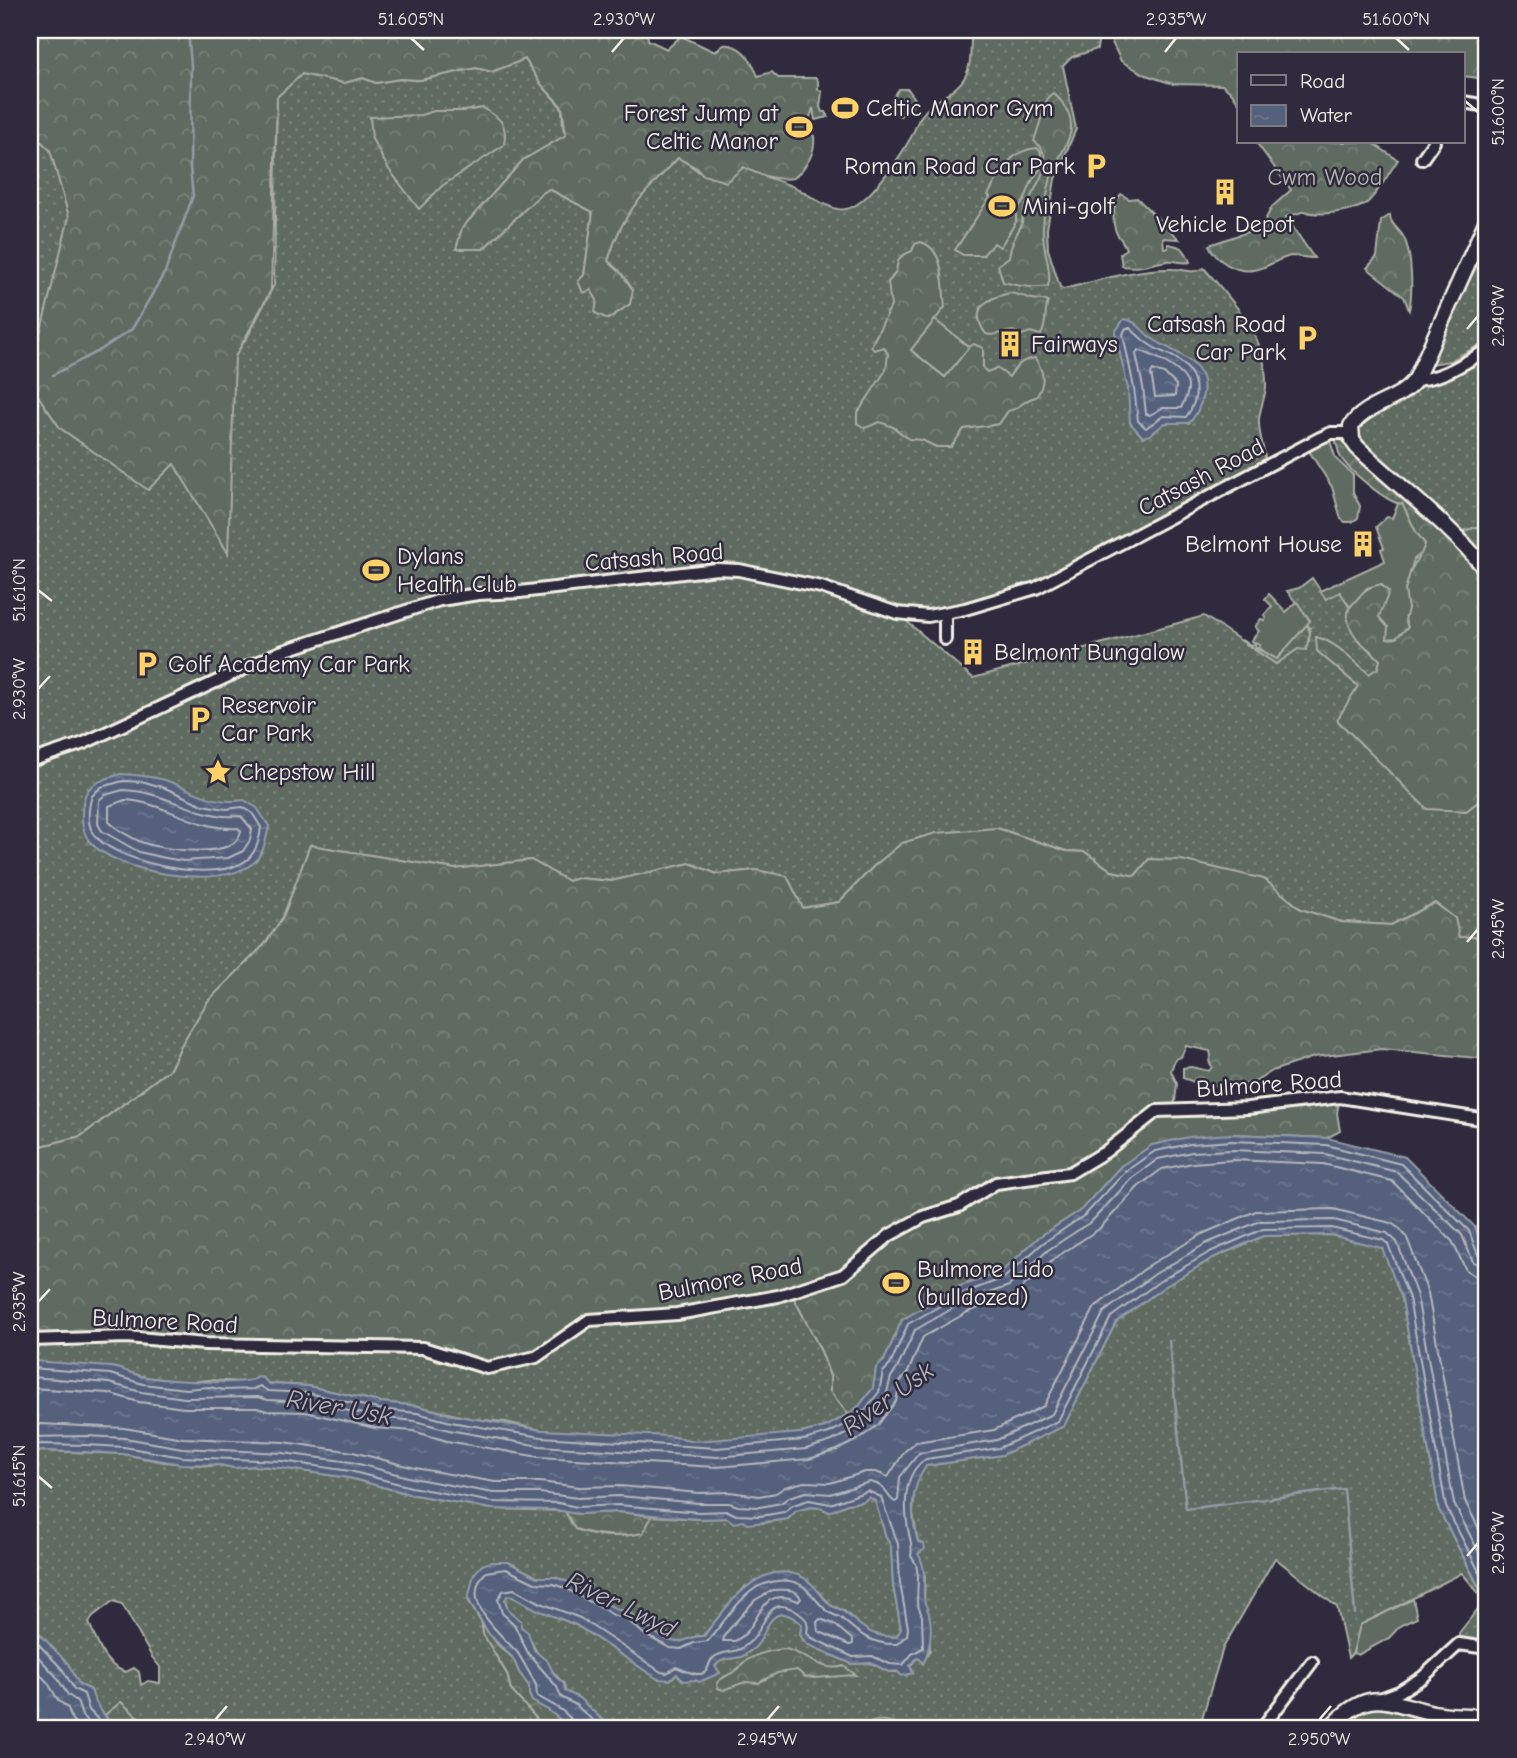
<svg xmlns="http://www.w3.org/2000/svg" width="1517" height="1758" viewBox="0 0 1517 1758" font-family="'Comic Neue',sans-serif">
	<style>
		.grass { fill: url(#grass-dots); stroke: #aaaea4; stroke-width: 2; fill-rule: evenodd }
		.forest { fill: url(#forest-crowns); stroke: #aaaea4; stroke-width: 2 }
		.garden { fill: #5f6b60; stroke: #aaaea4; stroke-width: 2 }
		.water { fill: url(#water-ripples); stroke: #949ba8; stroke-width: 2 }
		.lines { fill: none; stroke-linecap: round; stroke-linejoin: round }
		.shore { stroke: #b4b7bd; stroke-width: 2 }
		.stream { stroke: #949ba8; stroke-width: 2.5 }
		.minor-casing { stroke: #f4f1e8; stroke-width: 16 }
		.major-casing { stroke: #f4f1e8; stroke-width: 19 }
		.minor { stroke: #2f2a3d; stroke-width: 10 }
		.major { stroke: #2f2a3d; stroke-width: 14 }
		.ticks { fill: none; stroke: #f4f1e8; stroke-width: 2.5 }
		.labels { text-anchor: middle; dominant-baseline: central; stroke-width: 5; stroke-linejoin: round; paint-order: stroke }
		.poi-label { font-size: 24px; fill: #f4f1e8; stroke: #2f2a3d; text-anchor: start }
		.park-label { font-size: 24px; fill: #b1b5ab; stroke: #2f2a3d }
		.street-label { font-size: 24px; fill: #f4f1e8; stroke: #2f2a3d }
		.water-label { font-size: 26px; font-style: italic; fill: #b4b7bd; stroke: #2f2a3d }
		.neatline { fill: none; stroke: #f4f1e8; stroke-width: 2.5 }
		.ticks-label { font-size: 18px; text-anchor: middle; fill: #f4f1e8 }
	</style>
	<defs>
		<pattern id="grass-dots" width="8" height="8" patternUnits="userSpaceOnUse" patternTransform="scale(1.75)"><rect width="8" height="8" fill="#5f6b60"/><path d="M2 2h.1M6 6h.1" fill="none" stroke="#778177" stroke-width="1.8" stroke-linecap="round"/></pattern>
		<pattern id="forest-crowns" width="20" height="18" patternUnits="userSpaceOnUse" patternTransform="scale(1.75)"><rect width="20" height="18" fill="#5f6b60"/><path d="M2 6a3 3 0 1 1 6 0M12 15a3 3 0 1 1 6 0" fill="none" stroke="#778177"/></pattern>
		<pattern id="water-ripples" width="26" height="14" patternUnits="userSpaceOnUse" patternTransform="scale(1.75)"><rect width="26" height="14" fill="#54617d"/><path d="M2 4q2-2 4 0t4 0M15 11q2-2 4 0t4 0" fill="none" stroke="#6d788f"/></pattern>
	</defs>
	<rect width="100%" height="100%" fill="#2f2a3d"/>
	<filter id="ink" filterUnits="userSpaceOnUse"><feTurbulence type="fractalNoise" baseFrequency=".0143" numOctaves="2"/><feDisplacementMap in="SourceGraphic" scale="14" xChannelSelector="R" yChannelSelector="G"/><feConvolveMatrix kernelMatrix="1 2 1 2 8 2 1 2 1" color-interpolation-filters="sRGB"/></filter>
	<g filter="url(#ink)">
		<g class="grass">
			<path d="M973 30H1088L1098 42 1097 49 1072 57 1063 66 1076 129 1055 179 1047 229 1048 249 1060 287 1063 289C1098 281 1136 268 1173 269 1185 269 1192 275 1204 268 1235 305 1267 334 1266 387 1265 398 1260 408 1259 419 1258 431 1263 445 1265 457L1264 462 1036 588 965 609 898 614 973 678 1204 616 1276 664 1309 641 1310 628 1307 624 1310 620 1287 591 1299 588 1312 578 1326 599 1340 591 1350 607 1347 612 1357 639 1380 660 1379 668 1369 674 1341 650 1324 639 1317 651 1358 686 1466 811 1487 795V933L1485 937H1459L1435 903 1391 925 1341 922 1301 909 1263 879 1149 859 1135 876 1112 871 1085 852 1066 851 997 828 874 866 839 902 802 908 756 870 717 874 690 863 611 881 578 878 568 881 531 860 455 869 310 845 283 917 265 944 208 1001 183 1042 170 1069 81 1136 30 1149V102L211 390 248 336 274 285 277 82 302 74 344 83 363 78 376 83 400 79 420 80 476 68 492 72 525 59 540 83 562 108 563 127 566 135 523 160 462 228 483 249 541 194 549 189 593 212 584 275 608 319 630 304 622 274 608 261 617 233 631 207 679 157 703 175 744 167C760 177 780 180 798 189 809 195 819 203 831 207 835 209 842 210 846 209 867 206 900 157 910 139 915 131 916 122 922 115 933 99 955 94 965 77 974 61 968 45 973 30Z"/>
			<polygon points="899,89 908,89 915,99 911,109 900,116 889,110 891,101"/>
			<polygon points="1487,246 1487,341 1450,361 1431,364 1462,294"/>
			<polygon points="1487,354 1487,524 1457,533 1357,439 1357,426 1413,387 1429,382"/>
			<path d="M1331 1235 1382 1247 1402 1299 1439 1510 1487 1603 1462 1573 1361 1625 1353 1653 1348 1658 1337 1607 1275 1558 1223 1648 1199 1728H905C888 1718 874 1719 856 1728H611L579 1698 565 1691 564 1684C559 1679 536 1653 534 1647 530 1639 528 1633 521 1627V1621L508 1610 505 1599 507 1596 511 1595 538 1610 576 1625 658 1679 677 1673 719 1672 715 1666C724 1656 730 1660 741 1657 744 1656 751 1650 754 1648 764 1640 765 1621 777 1615 786 1610 794 1619 802 1624L800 1634 802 1638 807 1644 852 1664 871 1663 889 1672H913L910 1666 917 1658 920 1659 923 1663 930 1650 929 1615 924 1603 925 1576 917 1554 918 1542 913 1514 915 1483 926 1466 1002 1455 1064 1426 1116 1322 1164 1287 1213 1258 1263 1236Z"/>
			<polygon points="791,1292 821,1351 830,1376 830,1391 848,1414 825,1427 802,1433 717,1441 695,1441 668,1436 578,1433 541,1430 505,1422 473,1419 418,1406 380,1402 308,1386 209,1380 187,1382 145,1377 111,1367 98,1368 30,1362 30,1340 589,1320"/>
			<path d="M42 1451 123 1454 164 1462 209 1466 220 1465 234 1468 253 1466 281 1468 349 1478 409 1494 492 1509 565 1511 575 1529C597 1537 620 1538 643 1532L652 1516 699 1519 727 1518 762 1523 788 1519 796 1511 810 1507 821 1508 829 1512 847 1504 864 1501 869 1497 875 1501 886 1537 891 1546 893 1585 901 1630 896 1637H882L867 1632 843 1610 833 1607 808 1581 745 1587 703 1636C693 1635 686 1642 677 1642 662 1642 637 1619 626 1610H618L568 1582 555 1577H537L508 1562 472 1588 468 1600 482 1624 483 1634 507 1674 511 1690 545 1728H150L121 1702 105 1715 95 1707 91 1690 79 1684 68 1665 30 1623V1453ZM113 1601 122 1604 152 1657 160 1667V1683L148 1681 141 1685 139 1672 134 1668 126 1672C102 1665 99 1644 89 1623L93 1616Z"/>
			<polygon points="1482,1608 1487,1611 1487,1648 1459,1644 1459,1633 1477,1610"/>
		</g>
		<g class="forest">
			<path d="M30 30H647L648 40 667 49 681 36 715 52 723 45C742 43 752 61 758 76L772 72 778 78H816L818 81V89L822 92 820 107 822 112H826L828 117 815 120 813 108 807 127 809 132 814 136C816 152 806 167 794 178 778 181 758 175 744 167L726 182 703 175 697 168 678 158C643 195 623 210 608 261L622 274 633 290 630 304 608 319 595 313 597 300 591 290 583 293 578 281 584 275 593 212 549 189 541 194 483 249H456L462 228 523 160 566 135 562 107 540 83 525 59 492 72 476 68 420 80 400 79 376 83 363 78 344 83 302 74 277 97 271 290 235 357 228 553 174 464 148 490 60 428 30 384V375L69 217 50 150 30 131Z"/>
			<polygon points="1106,30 1481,30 1487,32 1487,79 1463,76 1463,54 1239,54 1239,103 1232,93 1222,85 1173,84 1146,75 1121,61"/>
			<path d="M1053 93C1063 101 1071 114 1071 126 1071 143 1055 161 1051 177 1047 193 1044 211 1043 227 1041 246 1053 270 1048 286 1034 289 1018 286 1003 282L998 265 1009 257C1011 244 1015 237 1021 226 1023 221 1022 215 1024 210 1033 189 1060 159 1034 141L1048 97Z"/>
			<path d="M483 108C500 118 508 123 504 145L442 186 419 209 388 168 372 139 370 117 421 115 434 111H464Z"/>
			<path d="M1256 142H1371L1398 160C1388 174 1380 190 1369 201 1360 211 1316 217 1305 211L1286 217 1314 258C1307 258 1298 256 1291 256 1279 258 1267 268 1254 270 1236 273 1216 261 1209 245L1256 229 1264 222 1272 207 1291 190Z"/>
			<path d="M1121 194 1129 199 1137 198 1179 239 1163 238 1164 248H1168V244C1182 246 1185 249 1190 262 1182 264 1176 260 1168 261 1148 263 1145 269 1122 266L1120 254 1126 249C1124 242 1121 240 1117 234 1111 221 1113 204 1121 194Z"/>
			<path d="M1390 215C1390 225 1400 229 1404 238 1412 254 1413 292 1409 310L1404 297 1367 268 1377 257 1381 221Z"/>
			<path d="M921 242C946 250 942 285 945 307L911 350 945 377 969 347 974 344 983 348V368L987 372 997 368 1009 377C1016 366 1021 360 1035 358 1044 372 1046 383 1036 397 1024 399 1020 409 1008 411L999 424 964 429 951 447H936L922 440 909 439 893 427 880 422 865 428 857 423V414L886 370 888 354 884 347 874 350 871 346 891 306 888 282C906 265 887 261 912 251L915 244Z"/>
			<path d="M1010 293C1018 294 1024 297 1032 299 1039 301 1041 298 1048 302 1044 313 1047 325 1041 335L1030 332 1022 335 1013 331 992 335 986 334C968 309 986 298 1010 293Z"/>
			<path d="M1335 439 1345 441 1471 558 1487 579V795L1466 811 1427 809 1337 720 1358 686 1317 651 1316 637C1336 642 1353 660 1369 674L1378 668 1380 660C1373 651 1363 646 1356 637 1336 611 1355 592 1381 583L1389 592 1405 620C1408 609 1405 602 1405 591 1406 573 1419 559 1425 544L1416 532 1402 504C1388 504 1347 469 1340 456 1338 451 1337 444 1335 439Z"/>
			<polygon points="1487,524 1487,553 1479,554 1457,533"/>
			<polygon points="1307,624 1310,633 1306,650 1298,649 1276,664 1241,640 1251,645 1255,644 1256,648 1277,659"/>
			<polygon points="997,828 1066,851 1085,852 1112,871 1135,876 1149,859 1181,860 1264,879 1301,909 1341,922 1391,925 1435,903 1455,918 1459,937 1485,937 1487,933 1487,1059 1382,1049 1314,1057 1272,1071 1255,1082 1228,1087 1197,1083 1183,1078 1183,1068 1191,1067 1209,1071 1212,1067 1209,1061 1211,1056 1210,1051 1186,1046 1181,1057 1175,1059 1171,1071 1177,1084 1174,1110 1340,1097 1337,1113 1340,1131 1327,1138 1231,1134 1121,1166 1081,1210 1039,1237 1000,1273 958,1287 902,1320 884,1361 876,1368 873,1388 859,1406 848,1414 830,1391 830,1376 821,1351 791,1292 778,1296 589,1320 536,1357 487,1368 423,1348 127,1337 30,1340 30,1149 81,1136 170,1069 183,1042 208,1001 265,944 283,917 310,845 455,869 531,860 568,881 578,878 611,881 690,863 717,874 756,870 787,876 803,908 839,902 874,866 902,843 936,833"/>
			<path d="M565 1511 577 1514 618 1512 652 1516 643 1533C620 1538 597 1536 575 1529Z"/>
			<polygon points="482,1624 499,1646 513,1658 519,1672 529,1686 529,1694 532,1701 548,1710 571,1728 545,1728 511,1690 507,1674 483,1634"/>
			<path d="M786 1649C805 1654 824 1673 844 1666L856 1675 814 1678 805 1677 797 1670 777 1673 758 1683 745 1682 723 1690 718 1688 717 1683C723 1676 728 1676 735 1671 738 1669 740 1666 743 1663 755 1654 771 1650 786 1649Z"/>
			<polygon points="121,1702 150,1728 114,1728 105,1715"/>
		</g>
		<g class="garden">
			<path d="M1037 148 1041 152 1040 169 1032 181 1024 201 1016 210V222L1000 247 994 243 983 255H963L955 250 990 197 988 195C1000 174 1009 150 1037 148Z"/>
			<polygon points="935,320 969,347 945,377 911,350"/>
			<polygon points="1329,438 1336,459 1353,475 1353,493 1360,506 1358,518 1352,522 1345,522 1341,519 1332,487 1309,451 1310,448"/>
			<polygon points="1402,503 1416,532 1425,544 1421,554 1414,559 1405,590 1408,609 1405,620 1408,627 1396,638 1387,639 1388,627 1379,617 1389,592 1381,584 1367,588 1350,607 1340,592 1326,599 1320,591 1385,561 1381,549 1384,548 1376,527 1387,517 1392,518 1398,504"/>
			<polygon points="1269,594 1286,612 1297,602 1310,621 1277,659 1258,648 1260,644 1251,641 1259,631 1255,627 1261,619 1264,620 1266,618 1264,615 1272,606 1265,599"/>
			<polygon points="1413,1599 1417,1618 1401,1625 1389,1638 1358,1655 1353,1653 1360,1625"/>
			<path d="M1375 1707 1487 1719V1728H1339C1350 1717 1360 1710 1375 1707Z"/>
		</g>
		<g class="water">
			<path d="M1124 319C1136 320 1141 330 1150 337 1170 352 1209 360 1203 394 1201 405 1197 415 1189 423H1165L1150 435 1143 437 1130 423 1128 389 1115 332Z"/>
			<path d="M121 774C136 775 150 776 165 780 195 790 210 805 244 800L257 808 269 826C266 839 264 855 252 864 218 890 116 873 89 841 83 833 82 825 82 815 82 785 95 782 121 774Z"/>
			<path d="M1231 1134 1327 1138 1405 1157 1475 1227 1487 1260V1602L1439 1510 1402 1299 1382 1248 1331 1235 1263 1236 1213 1258 1164 1287 1116 1322 1064 1426 1002 1455 926 1466C910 1490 910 1514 918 1542L924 1544 925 1549 918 1554C927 1568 923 1582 924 1598 924 1605 928 1608 929 1614 933 1630 930 1650 923 1664L920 1659 917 1658 910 1666 913 1673 902 1676 897 1671 889 1672 871 1663 852 1664 807 1644 802 1638 800 1634 802 1624C796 1620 789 1613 782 1614 766 1615 765 1640 754 1648 751 1650 744 1656 741 1657 730 1660 724 1656 715 1666L720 1673 699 1682 696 1680 683 1681 677 1674 670 1680 658 1679 576 1625 538 1610 511 1595 507 1596 505 1600 508 1610 521 1621V1627L528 1632 534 1650 548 1662 555 1676 564 1684 565 1691 579 1698 611 1728H571L548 1710 532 1701 529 1694V1686L519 1672 513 1658 489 1634 468 1599 474 1574 482 1565 491 1562H508L537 1577H555L568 1582 618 1610H625C637 1619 662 1642 677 1642 686 1642 693 1635 704 1636 724 1609 758 1560 798 1575 812 1580 820 1595 830 1605 834 1608 840 1608 844 1612 863 1627 869 1637 896 1637L901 1629 893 1585 891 1546 886 1537 875 1501 869 1497 864 1501 847 1504 829 1512 821 1508 810 1507 796 1511 788 1519 748 1524 743 1521 734 1523 727 1518 699 1519 618 1512 577 1514 557 1510 492 1509 409 1494 349 1478 281 1468 253 1466 234 1468 220 1465 181 1464 123 1454 85 1452 42 1451 30 1453V1362L34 1361C59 1363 85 1365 110 1367 122 1368 134 1375 146 1377 165 1380 247 1387 258 1377L263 1378 269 1384 308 1386 380 1402 418 1406 452 1415 541 1430 668 1436 695 1441 802 1433 825 1427 844 1417 859 1406 873 1388 876 1368 884 1361 902 1320 958 1287 1000 1273 1039 1237 1081 1210 1121 1166 1152 1145 1189 1137Z"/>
			<path d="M30 1623 69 1665 79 1684 91 1690C96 1708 104 1713 114 1728H30Z"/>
		</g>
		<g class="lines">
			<g class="shore">
				<path d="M1126 328H1130C1136 333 1141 339 1147 343 1156 350 1167 353 1177 359 1198 374 1202 396 1186 417L1163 416 1146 428 1138 421 1134 388 1123 334Z"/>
				<path d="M1138 350C1151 354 1186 370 1188 386 1189 394 1184 401 1181 408H1162L1150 415 1146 414 1143 387 1136 354Z"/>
				<polygon points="1153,370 1166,375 1176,385 1175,396 1155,397 1151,373"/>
				<path d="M123 781 145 782 165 788 203 805 226 809 243 807 252 813 261 827C260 838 258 848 250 857 222 886 122 864 96 837 86 827 88 808 92 796L101 787Z"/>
				<path d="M123 790C167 791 197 820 241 816L252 829 250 840 243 851 228 858 183 861 160 857 139 852 102 831 98 824 99 800 105 795Z"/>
				<path d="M125 800C165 802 197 831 238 828L241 831C237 861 161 850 141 842 130 837 118 830 109 822V806Z"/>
				<polyline points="30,1368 110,1374 143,1384 186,1389 209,1387 224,1390 253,1389 260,1386 268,1391 308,1393 378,1409 417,1413 451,1422 541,1437 717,1448 804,1440 829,1433 848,1423 865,1410 879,1392 883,1372 890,1365 908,1324 961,1294 1004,1278 1043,1243 1085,1215 1126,1171 1155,1151 1190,1144 1232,1141 1326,1145 1401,1164 1469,1231 1478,1255 1487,1258"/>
				<polyline points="30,1377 109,1383 141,1392 185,1398 258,1397 268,1400 306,1402 377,1417 415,1421 449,1430 540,1446 717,1457 806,1449 832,1441 853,1430 870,1417 886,1396 891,1377 897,1369 915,1330 964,1302 1009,1286 1048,1250 1092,1221 1132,1178 1158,1159 1192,1152 1232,1150 1325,1154 1397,1172 1462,1235 1473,1262 1487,1267"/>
				<polyline points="30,1388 108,1393 139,1402 184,1408 257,1408 267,1411 305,1412 375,1428 413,1431 447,1441 539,1457 717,1467 809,1459 837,1450 859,1439 878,1425 896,1401 900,1382 908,1372 923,1337 968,1312 1015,1294 1055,1258 1099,1229 1139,1186 1162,1169 1193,1163 1232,1160 1323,1164 1392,1181 1452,1241 1466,1270 1475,1276 1487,1278"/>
				<polyline points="30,1426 41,1424 124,1428 183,1438 284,1442 353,1452 415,1468 495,1482 540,1482 579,1487 620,1486 699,1493 730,1492 759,1496 776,1493 785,1487 804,1482 830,1483 865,1472 876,1472 888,1477 905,1451 916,1442 994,1430 1044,1406 1095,1307 1151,1264 1202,1234 1256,1211 1333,1209 1391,1223 1400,1229 1407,1238 1428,1293 1465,1501 1487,1545"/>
				<path d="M30 1437 86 1436 125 1438 182 1448 283 1453 351 1462 412 1478 493 1493H540L578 1498 619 1496 699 1503H729L738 1506 760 1507 781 1503 789 1497 806 1492 830 1494 870 1482C887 1485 885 1496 895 1502L898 1500 900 1477 919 1453 997 1440 1052 1414 1104 1312 1155 1274 1205 1244 1260 1221 1334 1220 1387 1233 1397 1242 1417 1296 1454 1504 1487 1568"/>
				<path d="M30 1446 42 1444 85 1445 124 1447 182 1457 282 1461 350 1471 411 1487 492 1502 558 1503 577 1507 618 1505 699 1512 728 1511 736 1515 761 1516 784 1512 793 1505 809 1500 830 1504 868 1491 881 1497 898 1544 900 1583 908 1628 907 1635 897 1644C872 1645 859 1634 841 1618 837 1615 831 1615 827 1611 819 1604 813 1595 805 1588 790 1575 764 1581 750 1592 734 1605 721 1626 708 1641L694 1643 681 1649 670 1648 645 1635 624 1617 615 1616 565 1588 553 1584 535 1583 506 1569 486 1572C458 1601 499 1632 517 1652 519 1654 535 1683 536 1685 537 1689 536 1692 537 1696 550 1703 572 1713 575 1728"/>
				<path d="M773 1590C783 1590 797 1587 801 1599L798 1601C762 1586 762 1616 745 1634 742 1637 738 1639 735 1641H723L725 1634 755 1600Z"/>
				<polygon points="820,1619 834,1624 853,1640 853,1644 849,1645 818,1631 817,1622"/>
				<polyline points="30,1635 63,1670 74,1689 84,1694 89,1710 106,1728"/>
				<polyline points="30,1648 56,1676 68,1695 77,1701 82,1716 95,1728"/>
				<polyline points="30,1663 48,1683 58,1700 68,1708 72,1720 80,1728"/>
				<path d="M601 1728 576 1705 561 1697 557 1687 528 1653 514 1624 502 1613 498 1599 503 1591 514 1589 541 1603 580 1618 661 1672 667 1673 676 1667C685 1670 691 1675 701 1674 710 1672 707 1663 713 1658 721 1651 729 1653 738 1650 741 1649 749 1643 751 1641 766 1627 767 1592 797 1612 807 1619 809 1621 807 1633L812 1638 853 1657 872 1656 890 1664 903 1665 912 1654 923 1648 922 1616 917 1603 918 1576 916 1564 911 1556C913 1547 911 1543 909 1534 904 1510 902 1473 926 1459L999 1448 1058 1421 1111 1317 1160 1281 1210 1252 1263 1229 1331 1228 1383 1240 1388 1244 1409 1298 1446 1507 1487 1587"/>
			</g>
			<g class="stream">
				<polyline points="53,375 102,349 132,329 165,272 193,196 190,168 191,66 188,30"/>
				<polyline points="1169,1341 1186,1509 1344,1489 1355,1614"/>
			</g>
			<g class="minor-casing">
				<g id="minor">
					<polyline points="1463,102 1487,106"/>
					<polyline points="1422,159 1434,142"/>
					<path d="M1416 379C1440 381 1467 361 1487 350"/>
					<polyline points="945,639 945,613"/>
					<polyline points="30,761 84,743 280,652 440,600 478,594 520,592 717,569 739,570 821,587 897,613 928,616 965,609 1036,588 1320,438 1331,433 1351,433"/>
					<polyline points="30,1340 127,1337 205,1344 423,1348 487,1368 536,1357 589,1320 677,1314 778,1296 843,1275 890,1235 923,1217 959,1206 996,1183 1070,1173 1105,1152 1157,1111 1248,1108 1340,1097 1487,1120"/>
					<polyline points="1380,1699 1399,1692 1423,1677 1459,1644 1487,1648"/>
					<polyline points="1262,1728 1312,1662"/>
				</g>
			</g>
			<g class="major-casing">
				<g id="major">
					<path d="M1487 220 1416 379C1400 402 1367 402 1351 426L1352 440 1357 447C1400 488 1450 524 1487 571"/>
					<path d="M1330 1728C1370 1685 1385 1702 1433 1713 1451 1716 1469 1717 1487 1716"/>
				</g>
			</g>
			<use href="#minor" class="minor"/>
			<use href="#major" class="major"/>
		</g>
	</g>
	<path class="ticks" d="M411 38 424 50M1396 38 1409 50M612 52 624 38M1165 52 1176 38M1465 101 1478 112M1467 329 1478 316M38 590 52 601M38 689 50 676M1467 942 1478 929M38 1302 50 1289M38 1476 52 1488M1467 1556 1478 1543M215 1720 227 1706M767 1720 779 1706M1319 1720 1331 1706"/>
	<defs>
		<g id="stadium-bare" transform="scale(2.1)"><path d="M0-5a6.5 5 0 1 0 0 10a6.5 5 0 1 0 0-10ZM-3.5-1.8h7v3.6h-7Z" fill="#ffd166" stroke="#2f2a3d" stroke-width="2.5" paint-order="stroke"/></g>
		<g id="parking-bare" transform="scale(2.1)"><path d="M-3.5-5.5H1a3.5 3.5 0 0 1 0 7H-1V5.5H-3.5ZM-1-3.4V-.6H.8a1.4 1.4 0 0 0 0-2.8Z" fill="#ffd166" stroke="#2f2a3d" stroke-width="2.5" paint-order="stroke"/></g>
		<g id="building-bare" transform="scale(2.1)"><path d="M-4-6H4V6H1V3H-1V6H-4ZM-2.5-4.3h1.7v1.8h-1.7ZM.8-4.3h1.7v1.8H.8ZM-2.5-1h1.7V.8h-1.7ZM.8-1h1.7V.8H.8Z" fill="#ffd166" stroke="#2f2a3d" stroke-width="2.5" paint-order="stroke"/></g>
		<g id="sight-bare" transform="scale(2.1)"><path d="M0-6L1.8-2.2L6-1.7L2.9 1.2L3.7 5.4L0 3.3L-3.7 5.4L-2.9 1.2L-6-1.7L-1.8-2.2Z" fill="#ffd166" stroke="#2f2a3d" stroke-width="2.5" paint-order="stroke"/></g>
	</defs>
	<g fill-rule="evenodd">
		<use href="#stadium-bare" x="845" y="108"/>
		<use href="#stadium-bare" x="799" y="127"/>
		<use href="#parking-bare" x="1096" y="166"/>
		<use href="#building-bare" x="1225" y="192"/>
		<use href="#stadium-bare" x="1002" y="206"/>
		<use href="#parking-bare" x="1307" y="338"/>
		<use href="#building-bare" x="1010" y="344"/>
		<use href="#building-bare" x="1363" y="544"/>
		<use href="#stadium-bare" x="376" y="570"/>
		<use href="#building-bare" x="973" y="652"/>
		<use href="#parking-bare" x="147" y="664"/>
		<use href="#parking-bare" x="200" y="719"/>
		<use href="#sight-bare" x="218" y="772"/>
		<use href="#stadium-bare" x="896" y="1283"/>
	</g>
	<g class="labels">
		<g class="poi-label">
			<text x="866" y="108">Celtic Manor Gym</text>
			<text x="778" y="113" text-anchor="end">Forest Jump at<tspan x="778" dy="28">Celtic Manor</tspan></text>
			<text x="1075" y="166" text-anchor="end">Roman Road Car Park</text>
			<text x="1023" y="206">Mini-golf</text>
			<text x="1225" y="224" text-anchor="middle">Vehicle Depot</text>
			<text x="1286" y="324" text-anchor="end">Catsash Road<tspan x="1286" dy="28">Car Park</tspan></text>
			<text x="1031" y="344">Fairways</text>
			<text x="1342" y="544" text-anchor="end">Belmont House</text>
			<text x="397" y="556">Dylans<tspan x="397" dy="28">Health Club</tspan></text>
			<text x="994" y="652">Belmont Bungalow</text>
			<text x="168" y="664">Golf Academy Car Park</text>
			<text x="221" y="705">Reservoir<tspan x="221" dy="28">Car Park</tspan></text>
			<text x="239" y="772">Chepstow Hill</text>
			<text x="917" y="1269">Bulmore Lido<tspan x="917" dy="28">(bulldozed)</tspan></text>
		</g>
		<g class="park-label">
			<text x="1325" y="177">Cwm Wood</text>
		</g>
		<g class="street-label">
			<text transform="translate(1201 477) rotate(-28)">Catsash Road</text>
			<text transform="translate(654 557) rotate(-5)">Catsash Road</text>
			<text transform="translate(1269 1084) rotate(-4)">Bulmore Road</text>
			<text transform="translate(730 1279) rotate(-11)">Bulmore Road</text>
			<text transform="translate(165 1321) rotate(3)">Bulmore Road</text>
		</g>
		<g class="water-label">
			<text transform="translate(888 1399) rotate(-36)">River Usk</text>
			<text transform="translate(339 1408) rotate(10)">River Usk</text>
			<text transform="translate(621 1605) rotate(26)">River Lwyd</text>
		</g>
	</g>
	<rect width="1517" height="1758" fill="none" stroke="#2f2a3d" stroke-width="77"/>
	<rect x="1237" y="52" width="228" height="91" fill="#2f2a3d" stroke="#7e7a81" stroke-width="2"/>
	<rect x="1251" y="75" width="35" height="10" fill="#2f2a3d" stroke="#7e7a81" stroke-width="2"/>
	<text x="1300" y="88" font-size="21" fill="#f4f1e8">Road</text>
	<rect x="1251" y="105" width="35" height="21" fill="url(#water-ripples)" stroke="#7e7a81" stroke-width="2"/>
	<text x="1300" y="122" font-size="21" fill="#f4f1e8">Water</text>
	<rect x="38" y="38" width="1440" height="1682" class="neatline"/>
	<g class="ticks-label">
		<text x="411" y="25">51.605°N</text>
		<text x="624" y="25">2.930°W</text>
		<text x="1176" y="25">2.935°W</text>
		<text x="1396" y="25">51.600°N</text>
		<text transform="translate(1498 112) rotate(-90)" y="6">51.600°N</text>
		<text transform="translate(1498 316) rotate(-90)" y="6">2.940°W</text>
		<text transform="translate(19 590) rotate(-90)" y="6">51.610°N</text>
		<text transform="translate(19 689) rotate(-90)" y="6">2.930°W</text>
		<text transform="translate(1498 929) rotate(-90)" y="6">2.945°W</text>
		<text transform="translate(19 1302) rotate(-90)" y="6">2.935°W</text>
		<text transform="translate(19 1476) rotate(-90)" y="6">51.615°N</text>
		<text transform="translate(1498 1543) rotate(-90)" y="6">2.950°W</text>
		<text x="215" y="1745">2.940°W</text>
		<text x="767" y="1745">2.945°W</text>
		<text x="1319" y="1745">2.950°W</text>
	</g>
</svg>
